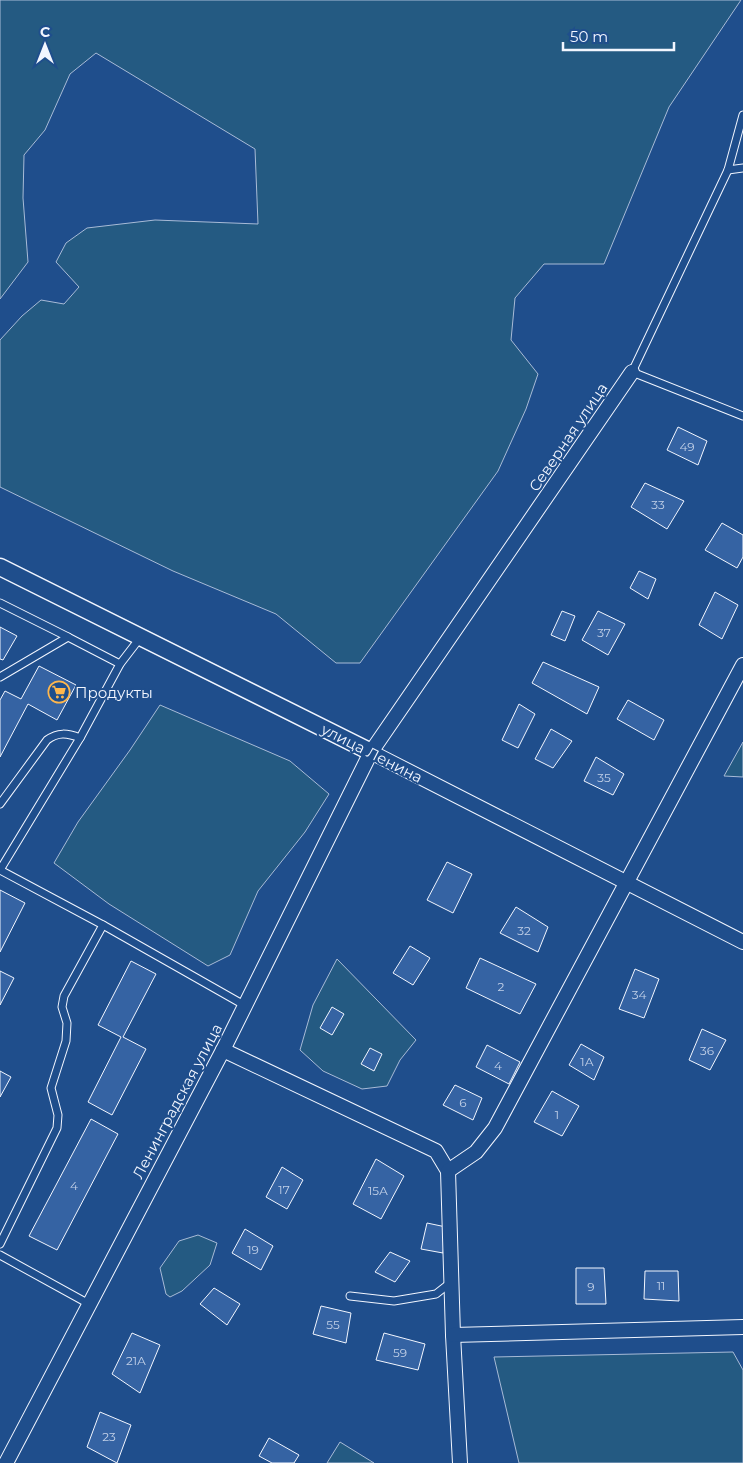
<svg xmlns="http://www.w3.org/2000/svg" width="743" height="1463" viewBox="0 0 743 1463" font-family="Montserrat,sans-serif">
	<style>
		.green { fill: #245a82; stroke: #a8bbd7 }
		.building { fill: #3563a3; stroke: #f2f6ff }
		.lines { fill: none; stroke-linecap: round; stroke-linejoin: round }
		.service-casing { stroke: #f2f6ff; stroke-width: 9 }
		.minor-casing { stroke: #f2f6ff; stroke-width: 16 }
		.tertiary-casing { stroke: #f2f6ff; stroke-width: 19 }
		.service { stroke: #1f4e8c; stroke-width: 7 }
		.minor { stroke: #1f4e8c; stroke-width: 14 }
		.tertiary { stroke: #1f4e8c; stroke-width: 16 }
		.labels { text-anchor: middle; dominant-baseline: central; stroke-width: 4; stroke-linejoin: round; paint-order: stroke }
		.number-label { font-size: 12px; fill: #c3d1e8 }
		.street-label { font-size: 15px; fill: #f2f6ff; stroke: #1f4e8c }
		.poi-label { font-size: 15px; fill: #f2f6ff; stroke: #1f4e8c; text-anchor: start }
	</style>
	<rect width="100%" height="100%" fill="#1f4e8c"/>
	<g class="green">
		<polygon points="0,0 741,0 669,107 604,264 544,264 515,298 511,340 538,374 526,409 498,471 360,663 336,663 276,614 173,571 0,487 0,340 22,316 41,300 64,304 79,287 56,262 66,243 87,228 155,220 258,224 255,149 96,53 70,74 45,130 24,155 23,198 28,262 0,299"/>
		<polygon points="160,705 290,761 329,794 305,832 258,891 230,955 208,966 109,904 54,863 78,822 130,750"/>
		<polygon points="743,742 743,777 724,776"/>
		<polygon points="337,959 416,1040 400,1060 387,1086 362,1089 323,1071 300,1050 313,1005"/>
		<polygon points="198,1235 217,1243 210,1265 182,1291 170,1297 166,1294 160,1268 179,1241"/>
		<polygon points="733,1352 743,1370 743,1463 519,1463 494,1357"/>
		<polygon points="340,1442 374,1463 327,1463"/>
	</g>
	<g class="building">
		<polygon points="678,427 707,441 698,465 667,450"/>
		<polygon points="645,483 684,501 667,529 631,507"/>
		<polygon points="722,523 743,535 743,557 737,568 705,550"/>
		<polygon points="639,571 656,579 648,599 630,588"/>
		<polygon points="715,592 738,605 722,639 699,625"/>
		<polygon points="562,611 575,616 565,641 551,635"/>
		<polygon points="598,611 625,624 608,655 582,640"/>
		<polygon points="0,627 17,636 3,660 0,659"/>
		<polygon points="543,662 599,687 587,714 532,683"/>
		<polygon points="39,666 76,685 57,720 28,704 0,757 0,700 5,691 21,699"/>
		<polygon points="628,700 664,720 654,740 617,719"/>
		<polygon points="519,704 535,714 518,748 502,740"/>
		<polygon points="551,729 572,741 553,768 535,759"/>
		<polygon points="596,757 624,774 613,795 584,781"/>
		<polygon points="447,862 472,874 453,913 427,900"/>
		<polygon points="0,890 25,903 0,952"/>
		<polygon points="516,907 548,927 538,952 500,933"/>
		<polygon points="410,946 430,958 413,985 393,973"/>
		<polygon points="480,958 536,984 520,1014 466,988"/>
		<polygon points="131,961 156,974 123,1037 146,1049 112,1115 88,1102 121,1037 98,1025"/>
		<polygon points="635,969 659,979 644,1018 619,1009"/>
		<polygon points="0,971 14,978 0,1005"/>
		<polygon points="332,1007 344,1014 332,1035 320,1028"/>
		<polygon points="702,1029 726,1040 710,1070 689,1060"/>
		<polygon points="581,1044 604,1057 594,1080 569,1065"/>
		<polygon points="487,1045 520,1062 509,1084 476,1067"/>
		<polygon points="370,1048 382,1054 374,1071 361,1064"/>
		<polygon points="0,1071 11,1077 0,1097"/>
		<polygon points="455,1085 482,1098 473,1120 443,1105"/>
		<polygon points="552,1091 579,1106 562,1136 534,1122"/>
		<polygon points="91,1119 118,1134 57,1250 29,1236"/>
		<polygon points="376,1159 404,1176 381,1219 353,1204"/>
		<polygon points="282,1167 303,1180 287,1209 266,1197"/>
		<polygon points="427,1223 446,1227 443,1253 421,1249"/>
		<polygon points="245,1229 273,1246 261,1270 232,1253"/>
		<polygon points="390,1252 410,1261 395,1282 375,1272"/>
		<polygon points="576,1268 604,1268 606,1304 576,1304"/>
		<polygon points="645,1271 678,1271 679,1301 644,1299"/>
		<polygon points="214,1288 240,1304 227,1325 200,1304"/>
		<polygon points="321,1306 351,1313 346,1343 313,1334"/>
		<polygon points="132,1333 160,1345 140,1393 112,1374"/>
		<polygon points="384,1333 425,1344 418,1370 376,1360"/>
		<polygon points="100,1412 131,1425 117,1463 87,1447"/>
		<polygon points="269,1438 299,1455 294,1463 272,1463 259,1456"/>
	</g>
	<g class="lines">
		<g class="service-casing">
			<g id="service">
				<polyline points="743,115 728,170 632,372 743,416"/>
				<polyline points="728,170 743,168"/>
				<polyline points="0,603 68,637"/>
				<polyline points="140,638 120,664 80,738 0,870 103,925 244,1005"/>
				<polyline points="0,677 68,637 120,664"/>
				<path d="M0 804 47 740C58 732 67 733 80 738"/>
				<polyline points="0,1244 57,1128 58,1115 51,1088 66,1041 67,1023 62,1007 64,996 103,925"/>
				<polyline points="0,1255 89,1304"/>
				<polyline points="350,1296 394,1301 436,1294 450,1283"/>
			</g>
		</g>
		<g class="minor-casing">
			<g id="minor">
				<polyline points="371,752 743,942"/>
				<polyline points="223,1050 436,1151 448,1171 453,1335 460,1463"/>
				<polyline points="448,1171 476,1152 495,1128 743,665"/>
				<polyline points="453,1335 743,1327"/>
				<polyline points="6,1463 223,1050 371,752 632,372"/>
			</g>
		</g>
		<g class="tertiary-casing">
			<polyline id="tertiary" points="0,567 371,752"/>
		</g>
		<use href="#service" class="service"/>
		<use href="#minor" class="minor"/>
		<use href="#tertiary" class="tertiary"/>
	</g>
	<defs>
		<g id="supermarket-ring" transform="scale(1.125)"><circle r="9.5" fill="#1f4e8c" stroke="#ffb74d" stroke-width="1.5"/><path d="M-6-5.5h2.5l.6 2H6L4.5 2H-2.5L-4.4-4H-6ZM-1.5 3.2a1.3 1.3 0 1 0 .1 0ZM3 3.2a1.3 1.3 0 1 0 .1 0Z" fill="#ffb74d"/></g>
	</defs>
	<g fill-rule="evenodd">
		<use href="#supermarket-ring" x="59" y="692"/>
	</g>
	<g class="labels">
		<g class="number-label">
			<text x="687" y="446">49</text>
			<text x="658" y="504">33</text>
			<text x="604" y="632">37</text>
			<text x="604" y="777">35</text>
			<text x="524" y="930">32</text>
			<text x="501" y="986">2</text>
			<text x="639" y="994">34</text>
			<text x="707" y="1050">36</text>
			<text x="587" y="1061">1А</text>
			<text x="498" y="1065">4</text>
			<text x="463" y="1102">6</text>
			<text x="557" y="1114">1</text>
			<text x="74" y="1185">4</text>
			<text x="284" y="1189">17</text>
			<text x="378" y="1190">15А</text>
			<text x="253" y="1249">19</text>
			<text x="661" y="1285">11</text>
			<text x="591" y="1286">9</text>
			<text x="333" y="1324">55</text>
			<text x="400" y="1352">59</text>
			<text x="136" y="1360">21А</text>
			<text x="109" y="1436">23</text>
		</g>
		<g class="street-label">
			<text transform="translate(568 437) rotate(-56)">Северная улица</text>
			<text transform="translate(372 753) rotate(27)">улица Ленина</text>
			<text transform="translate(177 1101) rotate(-62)">Ленинградская улица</text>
		</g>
		<g class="poi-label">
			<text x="75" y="692">Продукты</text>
		</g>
	</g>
	<g transform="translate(45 45)" stroke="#1f4e8c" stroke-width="4" paint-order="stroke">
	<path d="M0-4L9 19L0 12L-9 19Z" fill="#f2f6ff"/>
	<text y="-8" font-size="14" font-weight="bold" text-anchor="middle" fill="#f2f6ff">С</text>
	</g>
	<path d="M563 42v8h111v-8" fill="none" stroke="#f2f6ff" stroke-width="2.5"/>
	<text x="570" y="42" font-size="15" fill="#f2f6ff" stroke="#1f4e8c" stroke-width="4" paint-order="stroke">50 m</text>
</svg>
